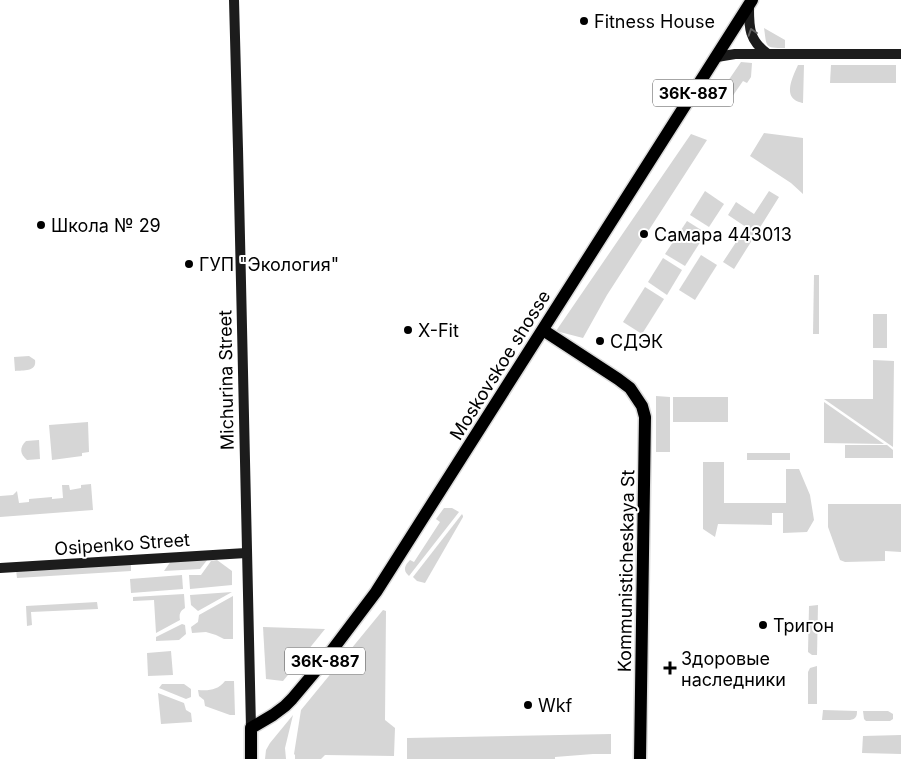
<svg xmlns="http://www.w3.org/2000/svg" width="901" height="759" viewBox="0 0 901 759" font-family="Inter,sans-serif">
	<style>
		.green { fill: #d6d6d6 }
		.lines { fill: none; stroke-linecap: round; stroke-linejoin: round }
		.primary-casing { stroke: #dbdbdb; stroke-width: 15 }
		.secondary { stroke: #1c1c1c; stroke-width: 10 }
		.primary { stroke: #000; stroke-width: 12 }
		.oneway { stroke: #606060 }
		.poi-dot { fill: #000; stroke: #fff; stroke-width: 2 }
		.labels { text-anchor: middle; dominant-baseline: central; stroke-width: 4; stroke-linejoin: round; paint-order: stroke }
		.shield { fill: #fff; stroke: #4c4c4c; stroke-width: 1 }
		.shield-label { font-size: 16px; font-weight: bold; fill: #000 }
		.poi-label { font-size: 18px; fill: #000; stroke: #fff; text-anchor: start }
		.street-label { font-size: 18px; fill: #000; stroke: #fff }
	</style>
	<rect width="100%" height="100%" fill="#fff"/>
	<g class="green">
		<path d="M764 28 785 40V48C764 48 767 47 764 28Z"/>
		<polygon points="741,62 752,63 751,77 747,83 743,81 725,107 715,100"/>
		<path d="M798 65H804L803 103C802 103 796 101 795 100 784 93 794 74 798 65Z"/>
		<polygon points="831,65 896,65 896,83 830,83"/>
		<polygon points="764,133 803,138 803,194 791,183 750,156"/>
		<polygon points="691,134 707,140 607,295 583,338 556,331"/>
		<polygon points="705,191 724,204 709,227 690,215"/>
		<polygon points="769,191 779,197 734,269 723,262 746,227 728,215 736,202 754,214"/>
		<polygon points="687,221 706,233 685,266 665,254"/>
		<polygon points="701,255 717,265 695,300 679,290"/>
		<polygon points="663,258 682,270 667,295 648,282"/>
		<polygon points="814,275 819,275 819,334 813,334"/>
		<polygon points="645,287 664,299 642,334 623,322"/>
		<rect x="873" y="314" width="14" height="34"/>
		<path d="M29 356 35 360C37 372 23 370 15 371L14 357Z"/>
		<polygon points="873,360 894,361 893,447 824,399 873,399"/>
		<polygon points="656,396 670,397 670,452 656,452"/>
		<rect x="673" y="397" width="55" height="25"/>
		<polygon points="824,402 884,444 824,443"/>
		<polygon points="88,422 89,452 82,453 82,456 52,460 49,425"/>
		<path d="M39 440 40 459 27 460C20 454 19 448 26 441Z"/>
		<polygon points="845,445 887,445 893,450 893,458 845,458"/>
		<rect x="747" y="453" width="43" height="7"/>
		<polygon points="703,462 724,462 724,503 786,503 786,469 799,469 810,495 814,520 807,532 783,533 783,513 772,513 772,525 718,524 715,537 703,529"/>
		<polygon points="91,484 93,510 0,517 0,496 13,495 17,491 19,503 29,502 29,499 52,497 52,499 63,498 62,485 69,485 70,490 81,488 81,485"/>
		<polygon points="828,504 901,504 901,552 885,551 885,561 845,562 840,560 828,527"/>
		<path d="M444 508H452L459 512 409 576C402 570 405 565 410 560L414 562 440 522 436 519Z"/>
		<polygon points="462,514 463,516 463,517 425,583 417,581 413,577"/>
		<polygon points="208,559 200,569 164,571 171,561"/>
		<polygon points="217,560 232,571 232,585 190,589 189,575 201,575 211,561"/>
		<polygon points="131,563 131,571 17,578 16,570"/>
		<polygon points="182,575 183,589 131,593 130,579"/>
		<polygon points="232,592 198,611 191,605 190,595"/>
		<path d="M184 594 185 608C180 611 179 614 180 620L156 633 154 600 133 601V597Z"/>
		<polygon points="233,596 233,639 224,639 216,635 206,632 192,633 191,627 198,622 199,615"/>
		<polygon points="97,602 98,609 31,612 32,625 27,626 26,606"/>
		<polygon points="818,605 817,655 812,655 808,652 809,606"/>
		<polygon points="383,610 386,611 385,720 395,728 394,756 325,755 321,759 295,759 295,755 294,754 301,710"/>
		<polygon points="182,624 185,625 186,634 179,640 156,641 156,637"/>
		<polygon points="263,627 325,629 283,681 266,679"/>
		<polygon points="171,651 173,675 148,676 147,653"/>
		<polygon points="817,666 817,704 808,704 808,672 810,668"/>
		<path d="M225 681H234L235 715H230L205 706 204 700 199 696 198 690C209 691 218 690 225 681Z"/>
		<polygon points="162,684 184,684 191,689 191,697 186,699 159,688"/>
		<polygon points="158,693 184,703 186,710 191,713 192,722 161,724"/>
		<path d="M823 710 857 711C857 716 856 719 850 720H822Z"/>
		<polygon points="863,711 888,711 893,714 893,719 890,721 866,721 864,719"/>
		<polygon points="293,715 285,748 286,759 265,759 266,750 270,743"/>
		<polygon points="611,734 611,754 593,754 555,757 555,759 407,759 407,738"/>
		<polygon points="901,735 901,754 862,753 863,736"/>
	</g>
	<g class="lines">
		<g class="primary-casing">
			<g id="primary">
				<polyline points="543,330 618,379 630,388 642,406 645,417 640,759"/>
				<polyline points="251,759 251,728 273,715 285,706 292,699 324,661 376,592 752,0"/>
			</g>
		</g>
		<g class="secondary">
			<polyline points="234,0 238,149 251,728"/>
			<path d="M749 5C749 26 748 40 768 54"/>
			<polyline points="717,57 735,54 901,54"/>
			<polyline points="0,568 246,553"/>
		</g>
		<use href="#primary" class="primary"/>
	</g>
	<defs><path id="oneway-chevron" d="M-2-3.5L2.5 0L-2 3.5" fill="none" stroke-width="1.6" stroke-linecap="round" stroke-linejoin="round" transform="scale(1.25)"/></defs>
	<use class="oneway" href="#oneway-chevron" transform="translate(752 32) rotate(-108)"/>
	<g class="poi-dot">
		<circle cx="584" cy="21" r="5"/>
		<circle cx="41" cy="225" r="5"/>
		<circle cx="644" cy="234" r="5"/>
		<circle cx="189" cy="264" r="5"/>
		<circle cx="408" cy="330" r="5"/>
		<circle cx="600" cy="341" r="5"/>
		<circle cx="763" cy="625" r="5"/>
		<path d="M667.5 660.5h5v5h5v5h-5v5h-5v-5h-5v-5h5z"/>
		<circle cx="528" cy="705" r="5"/>
	</g>
	<g class="labels">
		<g class="shield">
			<rect x="653" y="79.5" width="80" height="27" rx="4"/>
			<rect x="285" y="647.5" width="80" height="27" rx="4"/>
		</g>
		<g class="shield-label">
			<text x="693" y="93">36К-887</text>
			<text x="325" y="661">36К-887</text>
		</g>
		<g class="poi-label">
			<text x="594" y="21">Fitness House</text>
			<text x="51" y="225">Школа № 29</text>
			<text x="654" y="234">Самара 443013</text>
			<text x="199" y="264">ГУП "Экология"</text>
			<text x="418" y="330">X-Fit</text>
			<text x="610" y="341">СДЭК</text>
			<text x="773" y="625">Тригон</text>
			<text x="681" y="658">Здоровые<tspan x="681" dy="21">наследники</tspan></text>
			<text x="538" y="705">Wkf</text>
		</g>
		<g class="street-label">
			<text transform="translate(500 365) rotate(-58)">Moskovskoe shosse</text>
			<text transform="translate(226 380) rotate(-91)">Michurina Street</text>
			<text transform="translate(122 544) rotate(-4)">Osipenko Street</text>
			<text transform="translate(626 571) rotate(-89)">Kommunisticheskaya St</text>
		</g>
	</g>
</svg>
